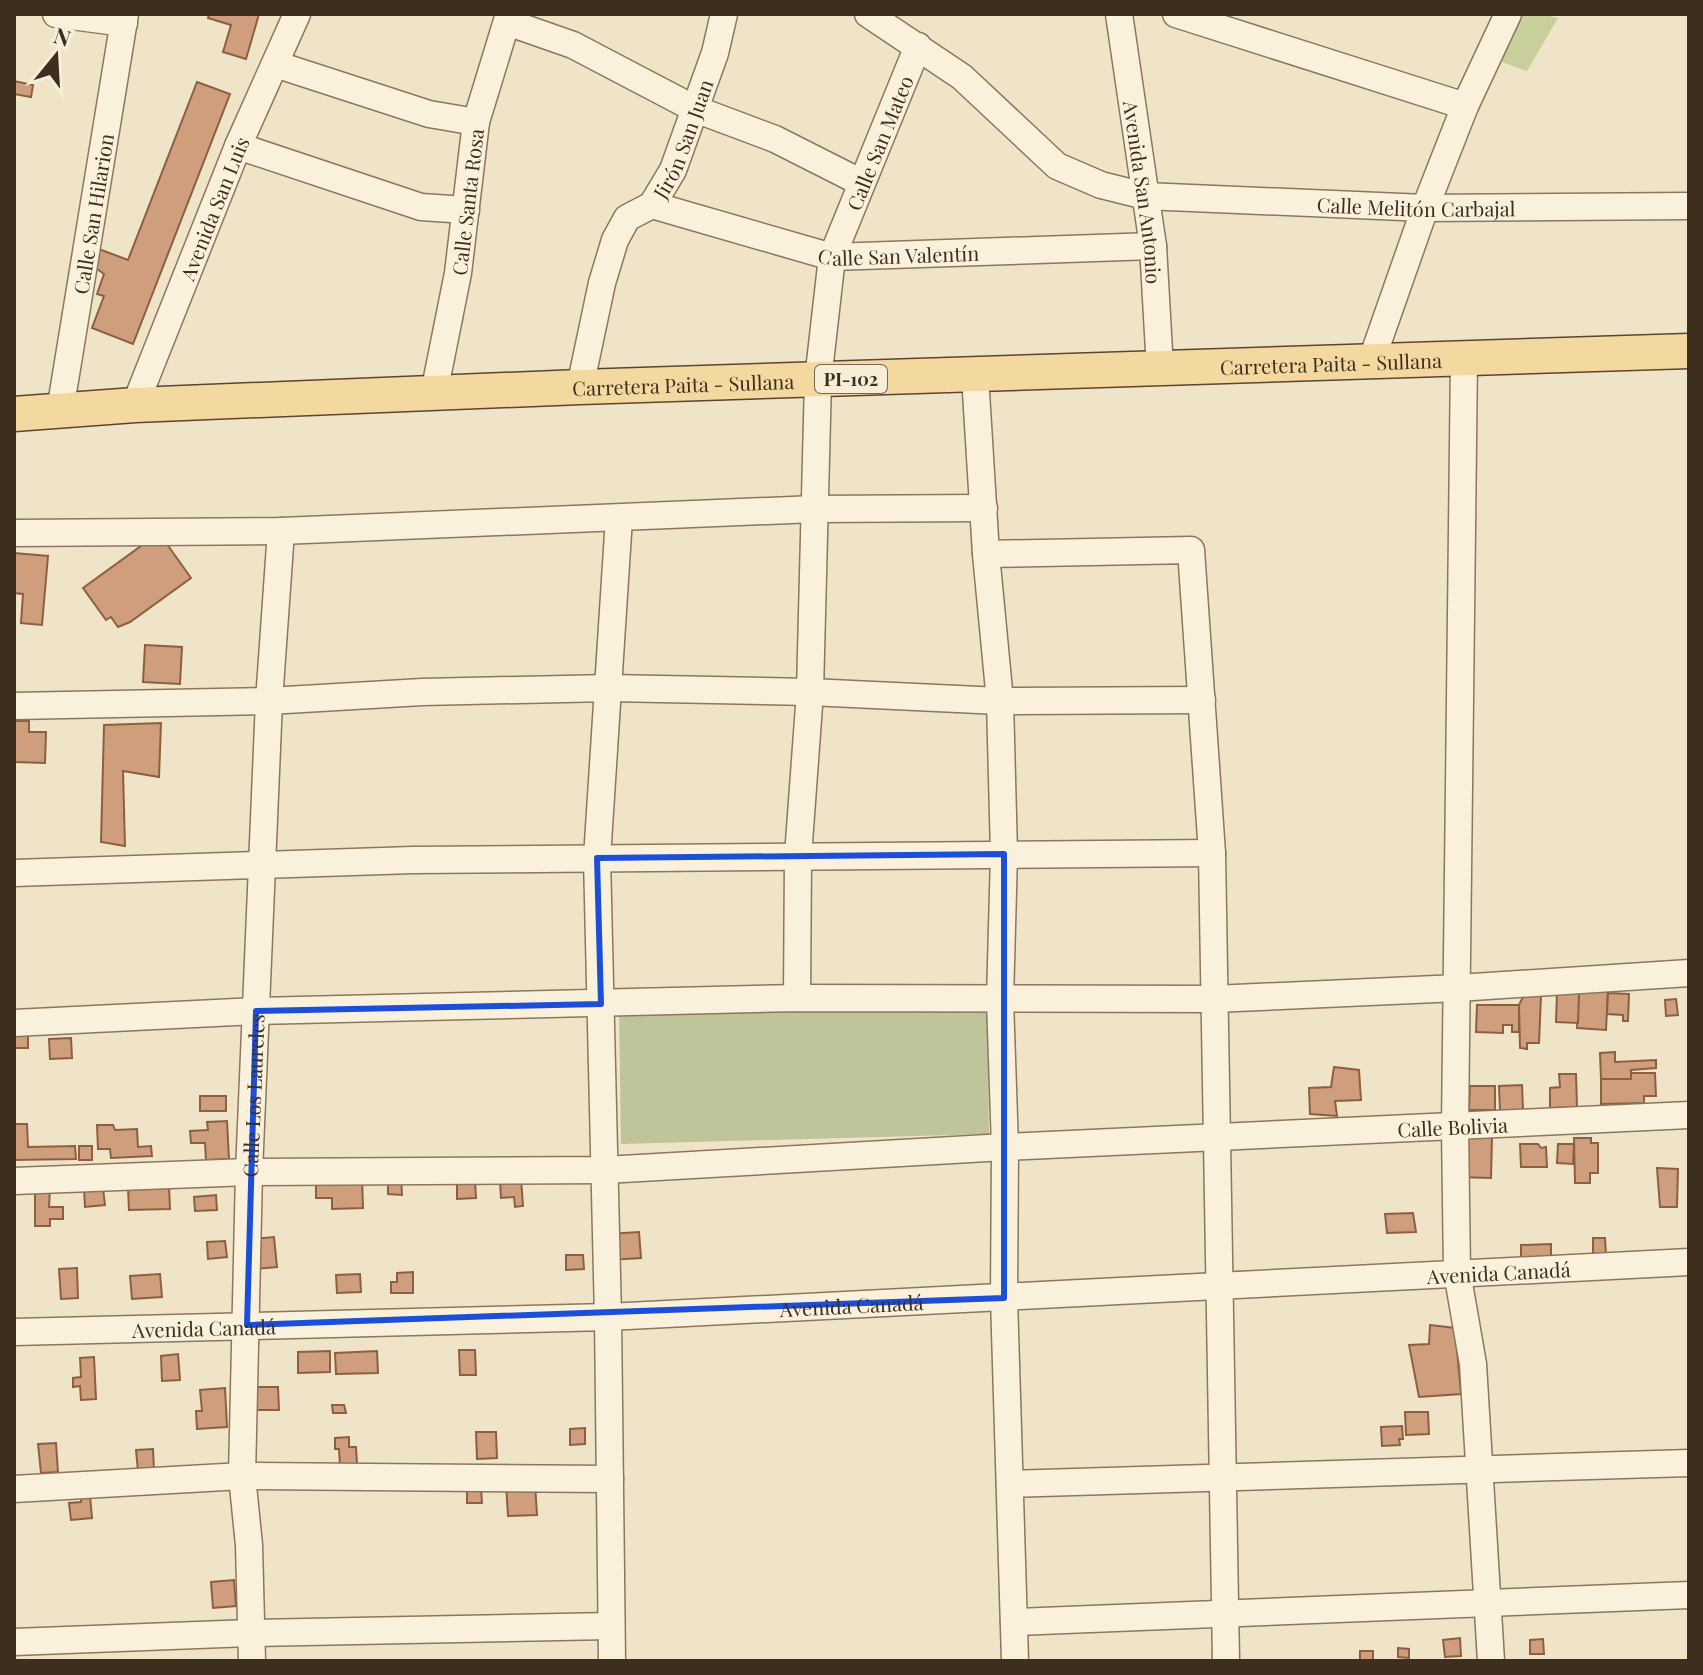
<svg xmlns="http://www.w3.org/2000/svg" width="1703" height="1675" viewBox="0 0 1703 1675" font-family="'Playfair Display',serif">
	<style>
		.green { fill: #c9cf9b }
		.cemetery { fill: #bfc49a }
		.building { fill: #cf9f7d; stroke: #8d5f41; stroke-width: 2 }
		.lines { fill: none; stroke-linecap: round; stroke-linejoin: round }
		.minor-casing { stroke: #8d765c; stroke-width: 29 }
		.major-casing { stroke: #5b4430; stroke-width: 37 }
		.minor { stroke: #faf1dc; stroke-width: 26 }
		.major { stroke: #f3d9a0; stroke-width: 34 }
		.marked { fill: none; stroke: #1d4ed8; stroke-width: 6; stroke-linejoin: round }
		.labels { text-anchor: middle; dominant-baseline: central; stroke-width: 7; stroke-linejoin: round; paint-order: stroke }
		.shield { fill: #f7eed8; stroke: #756857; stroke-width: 2 }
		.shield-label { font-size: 18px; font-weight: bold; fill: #3d2e20 }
		.street-label { font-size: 20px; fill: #3d2e20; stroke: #f7eed8 }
	</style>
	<rect width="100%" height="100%" fill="#f0e4c8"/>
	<polygon class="green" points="1518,14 1539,14 1558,18 1527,71 1496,60"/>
	<polygon class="cemetery" points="987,1003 989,1134 621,1144 619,1013"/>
	<g class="building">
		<polygon points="209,14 259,14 246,59 223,52 231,25 208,18"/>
		<polygon points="14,81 33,85 31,97 14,94"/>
		<polygon points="197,82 230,94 133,344 92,328 104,296 97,294 104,274 93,266 99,249 128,260"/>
		<polygon points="159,533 191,578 130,622 118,627 111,617 106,620 83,588"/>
		<polygon points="14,553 48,556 42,625 21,623 23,594 14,593"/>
		<polygon points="145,645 182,647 180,684 143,682"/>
		<polygon points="14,721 29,721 29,732 46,732 45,763 14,762"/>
		<polygon points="161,723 159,777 123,771 125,846 101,842 104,725"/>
		<polygon points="1579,987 1608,989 1606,1030 1577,1028"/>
		<polygon points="1557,992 1579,993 1578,1023 1556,1022"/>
		<polygon points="1608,993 1629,994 1628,1021 1623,1021 1623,1015 1607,1014"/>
		<polygon points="1524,995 1541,996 1539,1043 1527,1043 1527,1049 1520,1048 1519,1005"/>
		<polygon points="1676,999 1678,1015 1666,1016 1665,1000"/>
		<polygon points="1477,1005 1519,1005 1519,1032 1512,1032 1512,1025 1503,1025 1503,1033 1476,1032"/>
		<polygon points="14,1030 28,1031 28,1048 14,1048"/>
		<polygon points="71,1038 72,1058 50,1059 49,1039"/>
		<polygon points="1615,1052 1615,1062 1656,1060 1656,1068 1631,1070 1631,1079 1601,1079 1600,1053"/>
		<polygon points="1334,1067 1359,1070 1361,1100 1335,1101 1337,1116 1310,1114 1309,1088 1331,1087"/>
		<polygon points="1631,1073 1655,1073 1656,1096 1644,1096 1644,1103 1601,1104 1601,1079 1631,1079"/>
		<polygon points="1559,1074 1576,1074 1577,1107 1550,1108 1550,1088 1560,1087"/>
		<polygon points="1522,1085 1523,1110 1500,1110 1499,1086"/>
		<polygon points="1470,1086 1495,1086 1495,1110 1469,1110"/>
		<rect x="200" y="1096" width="26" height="15"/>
		<polygon points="227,1121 229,1159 206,1160 205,1143 191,1143 190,1131 208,1130 207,1122"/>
		<polygon points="14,1124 27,1124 28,1147 75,1146 76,1159 14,1160"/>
		<polygon points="97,1125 113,1125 115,1130 137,1129 138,1147 151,1146 152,1156 111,1158 110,1149 98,1149"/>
		<polygon points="1457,1134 1492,1136 1491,1178 1457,1177"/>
		<polygon points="1574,1138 1591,1138 1591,1143 1598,1143 1598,1173 1590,1173 1590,1183 1575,1183"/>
		<polygon points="1520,1144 1538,1144 1541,1148 1546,1147 1547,1167 1521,1167"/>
		<polygon points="1558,1144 1574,1144 1573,1164 1557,1163"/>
		<rect x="79" y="1146" width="13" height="14"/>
		<polygon points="1657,1168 1678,1169 1677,1207 1660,1207"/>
		<polygon points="388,1175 401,1175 402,1195 388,1194"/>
		<polygon points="362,1178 363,1208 332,1209 332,1198 316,1198 316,1180"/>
		<polygon points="521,1179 523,1206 515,1207 514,1197 501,1198 500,1181"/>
		<polygon points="457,1180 475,1180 476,1198 457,1199"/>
		<polygon points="169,1186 170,1209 129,1210 128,1188"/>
		<polygon points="35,1188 50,1188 49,1207 63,1207 63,1219 50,1219 50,1226 35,1226"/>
		<polygon points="103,1188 105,1205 85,1207 84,1190"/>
		<polygon points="216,1195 217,1210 195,1211 194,1197"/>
		<polygon points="1413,1213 1416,1232 1387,1233 1385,1214"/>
		<polygon points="639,1232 641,1258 610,1260 608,1234"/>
		<polygon points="274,1237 277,1267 255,1269 252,1239"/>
		<polygon points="1593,1238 1605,1238 1606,1255 1593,1255"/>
		<polygon points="225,1241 227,1257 208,1259 207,1242"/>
		<polygon points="1551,1244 1551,1260 1521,1260 1521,1245"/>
		<polygon points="566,1255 583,1255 584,1269 566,1270"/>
		<polygon points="77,1268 78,1298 61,1299 59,1269"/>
		<polygon points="413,1272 413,1293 391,1293 391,1282 397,1282 397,1273"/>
		<polygon points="160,1274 162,1297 132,1299 130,1276"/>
		<polygon points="360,1274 361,1292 337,1293 336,1275"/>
		<polygon points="1430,1325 1455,1328 1461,1394 1419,1397 1409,1345 1429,1344"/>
		<polygon points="459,1350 475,1350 476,1375 460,1375"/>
		<polygon points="330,1351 330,1372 298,1373 298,1352"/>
		<polygon points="377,1351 378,1373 336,1374 335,1353"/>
		<polygon points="178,1354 180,1380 162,1381 161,1356"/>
		<polygon points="94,1357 96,1399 81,1400 80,1386 73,1387 73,1378 81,1377 80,1358"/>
		<polygon points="257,1387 278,1387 279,1410 257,1410"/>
		<polygon points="225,1388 227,1427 197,1429 196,1411 202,1411 200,1390"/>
		<polygon points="332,1405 344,1405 346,1413 333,1413"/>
		<polygon points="1405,1412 1428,1412 1429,1434 1406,1435"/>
		<polygon points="1402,1426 1403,1439 1399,1439 1400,1445 1382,1446 1381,1427"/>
		<polygon points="585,1428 585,1444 570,1445 570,1429"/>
		<polygon points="476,1432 496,1432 497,1458 477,1459"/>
		<polygon points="349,1437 349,1447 356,1447 357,1464 340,1465 339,1449 335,1449 335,1438"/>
		<polygon points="56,1443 58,1472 41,1473 38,1444"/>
		<polygon points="153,1449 154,1470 138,1471 136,1450"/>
		<polygon points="535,1483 537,1515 508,1516 506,1484"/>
		<polygon points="467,1488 481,1488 482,1503 467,1503"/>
		<polygon points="90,1496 92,1518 71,1520 69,1503 81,1502 81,1497"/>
		<polygon points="234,1580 236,1606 213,1608 211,1582"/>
		<polygon points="1460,1638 1461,1656 1445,1657 1443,1640"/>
		<polygon points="1543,1639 1544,1654 1530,1654 1530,1640"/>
		<polygon points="1398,1648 1409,1649 1409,1658 1398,1657"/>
		<rect x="1360" y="1651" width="13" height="10"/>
	</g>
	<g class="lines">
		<g class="minor-casing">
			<g id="minor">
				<polyline points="56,14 124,23"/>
				<path id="s1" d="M868 14 962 77 1057 166 1101 185 1145 196 1425 208 1689 206"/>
				<path id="s2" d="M1119 14 1153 246 1160 369"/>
				<polyline points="1176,14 1465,106"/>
				<polyline points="507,22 573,45 695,109 775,139 862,183"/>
				<polyline points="275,64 429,114 476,122"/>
				<polyline points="238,146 421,207 466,210"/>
				<path id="s3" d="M652 205 832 257 1153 246"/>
				<polyline points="1464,358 1455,1128 1457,1272 1473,1364 1491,1661"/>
				<polyline points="1371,362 1425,208 1465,106 1508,14"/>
				<polyline points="975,376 986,554 1000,701 1004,854 1000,1000 1005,1147 1004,1298 1015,1661"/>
				<path id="s4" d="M580 387 602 283 615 240 627 218 652 205 673 170 715 53 724 14"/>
				<path id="s5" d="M434 393 458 273 476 122 509 14"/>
				<path id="s6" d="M135 405 238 146 297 14"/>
				<path id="s7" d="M60 411 125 14"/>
				<polyline points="14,533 281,531 815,509 984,508"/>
				<polyline points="986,554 1191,550 1212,853 1226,1661"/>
				<polyline points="14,706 269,701 422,692 609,688 810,692 1000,701 1202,700"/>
				<polyline points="14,873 413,860 1212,853"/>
				<path id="s8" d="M797 998 798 856 810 692 818 380 832 257 918 46"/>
				<polyline points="14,1023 256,1011 797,998 1214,999 1458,988 1689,973"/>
				<path id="s9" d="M14 1181 249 1172 605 1170 1005 1147 1689 1115"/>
				<path id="s10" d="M14 1332 608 1317 1689 1262"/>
				<polyline points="1010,1484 1689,1463"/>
				<polyline points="14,1489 242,1476 610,1479"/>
				<polyline points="1014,1622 1689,1595"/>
				<polyline points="14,1642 250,1633 610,1626"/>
				<path id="s11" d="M252 1661 249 1545 242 1476 249 1172 269 701 281 531"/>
				<polyline points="612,1661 608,1317 597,858 619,518"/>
			</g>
		</g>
		<g class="major-casing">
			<g id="major">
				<path id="s12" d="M14 414 135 405 580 387 1689 351"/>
			</g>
		</g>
		<use href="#minor" class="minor"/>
		<use href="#major" class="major"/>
	</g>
	<path class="marked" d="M1004 854V1298L247 1325 256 1011 601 1004 597 858Z"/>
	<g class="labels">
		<rect class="shield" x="815" y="365" width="72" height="28" rx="6"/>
		<g class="shield-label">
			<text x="851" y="379">PI-102</text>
		</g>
		<g class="street-label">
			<text stroke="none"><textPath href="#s4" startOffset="278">Jirón San Juan</textPath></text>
			<text stroke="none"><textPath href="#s8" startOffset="866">Calle San Mateo</textPath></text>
			<text stroke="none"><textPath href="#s2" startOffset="180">Avenida San Antonio</textPath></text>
			<text stroke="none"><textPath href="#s5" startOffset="194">Calle Santa Rosa</textPath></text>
			<text stroke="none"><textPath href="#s1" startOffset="608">Calle Melitón Carbajal</textPath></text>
			<text stroke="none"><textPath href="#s6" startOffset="212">Avenida San Luis</textPath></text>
			<text stroke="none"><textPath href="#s7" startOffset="200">Calle San Hilarion</textPath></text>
			<text stroke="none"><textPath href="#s3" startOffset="254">Calle San Valentín</textPath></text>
			<text stroke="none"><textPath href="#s12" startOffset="1318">Carretera Paita - Sullana</textPath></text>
			<text stroke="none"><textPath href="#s12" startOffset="670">Carretera Paita - Sullana</textPath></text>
			<text stroke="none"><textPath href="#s11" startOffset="566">Calle Los Laureles</textPath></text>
			<text stroke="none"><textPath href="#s9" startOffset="1440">Calle Bolivia</textPath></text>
			<text stroke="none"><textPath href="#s10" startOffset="1486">Avenida Canadá</textPath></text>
			<text stroke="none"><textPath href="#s10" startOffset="838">Avenida Canadá</textPath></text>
			<text stroke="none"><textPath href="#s10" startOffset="190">Avenida Canadá</textPath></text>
		</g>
	</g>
	<rect width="1703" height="1675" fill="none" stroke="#3d2e20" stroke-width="32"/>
	<g transform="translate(56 56) rotate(18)" stroke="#f7eed8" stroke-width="6" paint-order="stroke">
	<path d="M0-6L14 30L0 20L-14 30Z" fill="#3d2e20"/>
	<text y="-12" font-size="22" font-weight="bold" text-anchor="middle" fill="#3d2e20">N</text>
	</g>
</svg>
